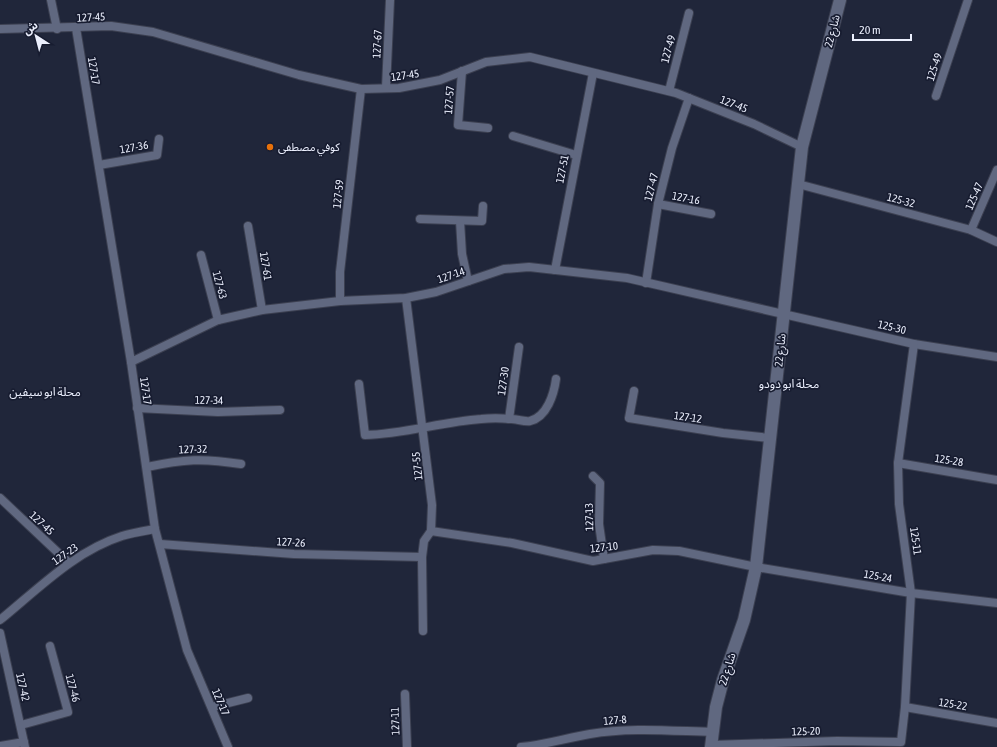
<svg xmlns="http://www.w3.org/2000/svg" width="997" height="747" viewBox="0 0 997 747" font-family="'Asap Condensed','Noto Sans Arabic',sans-serif">
	<style>
		.lines { fill: none; stroke-linecap: round; stroke-linejoin: round }
		.lane-casing { stroke: #3c4051; stroke-width: 10 }
		.street-casing { stroke: #3c4051; stroke-width: 14 }
		.lane { stroke: #606880; stroke-width: 8 }
		.street { stroke: #606880; stroke-width: 12 }
		.food-dot { fill: #e8710a; stroke: #171c30; stroke-width: 1.5 }
		.labels { text-anchor: middle; dominant-baseline: central; stroke-width: 3.5; stroke-linejoin: round; paint-order: stroke }
		.street-label { font-size: 11px; fill: #ebeffd; stroke: #171c30 }
		.poi-label { font-size: 11px; fill: #ebeffd; stroke: #171c30; text-anchor: start }
		.neighbourhood-label { font-size: 12px; fill: #ebeffd; stroke: #171c30 }
	</style>
	<rect width="100%" height="100%" fill="#20263a"/>
	<g class="lines">
		<g class="lane-casing">
			<g id="lane">
				<polyline points="51,0 57,29"/>
				<polyline points="76,28 131,362 155,529 187,650 228,747"/>
				<polyline points="0,29 111,26 153,32 299,75 361,89 399,88 440,80 486,62 530,57 676,93 754,124 802,147"/>
				<polyline points="462,71 458,125 488,128"/>
				<polyline points="386,88 390,0"/>
				<polyline points="669,91 689,13"/>
				<polyline points="936,96 968,0"/>
				<polyline points="513,136 576,155"/>
				<polyline points="99,165 157,155 159,139"/>
				<polyline points="798,184 971,230 997,242"/>
				<polyline points="658,204 711,214"/>
				<polyline points="420,219 482,221 483,206"/>
				<polyline points="460,221 462,254 468,281"/>
				<polyline points="248,226 262,310"/>
				<polyline points="971,230 997,170"/>
				<polyline points="201,255 218,320"/>
				<polyline points="555,270 593,73"/>
				<polyline points="646,283 658,204 672,148 689,98"/>
				<polyline points="406,298 432,505 431,531 424,541 422,557 423,631"/>
				<polyline points="340,301 340,272 361,89"/>
				<polyline points="131,362 218,320 262,310 340,301 406,298 436,292 504,269 529,267 627,278 914,344 997,357"/>
				<path d="M359 384 365 435C404 434 441 422 481 419 490 418 501 418 511 419 516 419 525 422 530 421 547 417 554 394 556 379"/>
				<polyline points="634,391 629,418 723,433 770,438"/>
				<polyline points="137,408 218,412 280,410"/>
				<polyline points="509,419 519,347"/>
				<polyline points="898,463 997,480"/>
				<path d="M147 467C184 459 203 458 241 464"/>
				<polyline points="593,476 600,483 599,524 604,559"/>
				<polyline points="0,498 69,563"/>
				<polyline points="431,531 512,543 593,561 653,550 679,551 756,567 911,593 997,603"/>
				<polyline points="160,544 294,554 422,557"/>
				<path d="M0 620C38 589 75 551 122 536 132 533 144 531 155 529"/>
				<polyline points="0,633 25,747"/>
				<polyline points="405,694 407,747"/>
				<polyline points="212,707 248,698"/>
				<polyline points="905,707 997,723"/>
				<polyline points="21,725 68,712 50,646"/>
				<polyline points="711,745 837,741 901,742 905,707 911,593 899,504 898,463 914,344"/>
				<polyline points="0,746 24,742"/>
				<path d="M521 747C545 745 566 738 590 734 630 727 672 731 713 732"/>
			</g>
		</g>
		<g class="street-casing">
			<polyline id="street" points="711,747 716,707 723,680 744,620 756,567 802,147 840,0"/>
		</g>
		<use href="#lane" class="lane"/>
		<use href="#street" class="street"/>
	</g>
	<circle class="food-dot" cx="270" cy="147" r="4"/>
	<g class="labels">
		<g class="street-label">
			<text transform="translate(91 17) rotate(-3)">127-45</text>
			<text transform="translate(832 31) rotate(-76)">شارع 22</text>
			<text transform="translate(377 44) rotate(-87)">127-67</text>
			<text transform="translate(668 49) rotate(-75)">127-49</text>
			<text transform="translate(934 67) rotate(-72)">125-49</text>
			<text transform="translate(94 71) rotate(81)">127-17</text>
			<text transform="translate(405 75) rotate(-8)">127-45</text>
			<text transform="translate(449 100) rotate(-86)">127-57</text>
			<text transform="translate(734 104) rotate(21)">127-45</text>
			<text transform="translate(134 147) rotate(-10)">127-36</text>
			<text transform="translate(562 169) rotate(-79)">127-51</text>
			<text transform="translate(651 187) rotate(-76)">127-47</text>
			<text transform="translate(338 194) rotate(-84)">127-59</text>
			<text transform="translate(974 196) rotate(-67)">125-47</text>
			<text transform="translate(686 198) rotate(11)">127-16</text>
			<text transform="translate(901 200) rotate(15)">125-32</text>
			<text transform="translate(266 266) rotate(81)">127-61</text>
			<text transform="translate(451 275) rotate(-19)">127-14</text>
			<text transform="translate(220 285) rotate(75)">127-63</text>
			<text transform="translate(892 327) rotate(13)">125-30</text>
			<text transform="translate(780 350) rotate(-84)">شارع 22</text>
			<text transform="translate(503 381) rotate(-82)">127-30</text>
			<text transform="translate(146 391) rotate(82)">127-17</text>
			<text transform="translate(209 400) rotate(1)">127-34</text>
			<text transform="translate(688 417) rotate(8)">127-12</text>
			<text transform="translate(193 449) rotate(-2)">127-32</text>
			<text transform="translate(949 460) rotate(9)">125-28</text>
			<text transform="translate(417 466) rotate(-96)">127-55</text>
			<text transform="translate(589 517) rotate(-91)">127-13</text>
			<text transform="translate(42 523) rotate(43)">127-45</text>
			<text transform="translate(916 541) rotate(82)">125-11</text>
			<text transform="translate(291 542) rotate(3)">127-26</text>
			<text transform="translate(604 547) rotate(-6)">127-10</text>
			<text transform="translate(65 554) rotate(-35)">127-23</text>
			<text transform="translate(878 576) rotate(10)">125-24</text>
			<text transform="translate(727 669) rotate(-73)">شارع 22</text>
			<text transform="translate(23 687) rotate(77)">127-42</text>
			<text transform="translate(73 688) rotate(75)">127-46</text>
			<text transform="translate(221 702) rotate(67)">127-17</text>
			<text transform="translate(953 704) rotate(9)">125-22</text>
			<text transform="translate(615 720) rotate(-5)">127-8</text>
			<text transform="translate(395 721) rotate(-92)">127-11</text>
			<text transform="translate(806 731) rotate(-2)">125-20</text>
		</g>
		<g class="poi-label">
			<text x="278" y="147">كوفي مصطفى</text>
		</g>
		<g class="neighbourhood-label">
			<text x="789" y="384">محلة ابو دودو</text>
			<text x="45" y="392">محلة ابو سيفين</text>
		</g>
	</g>
	<g transform="translate(36 36) rotate(324)" stroke="#171c30" stroke-width="3" paint-order="stroke">
	<path d="M0-3L7 15L0 10L-7 15Z" fill="#ebeffd"/>
	<text y="-6" font-size="11" font-weight="bold" text-anchor="middle" fill="#ebeffd">ش</text>
	</g>
	<path d="M853 34v6h58v-6" fill="none" stroke="#ebeffd" stroke-width="2"/>
	<text x="859" y="34" font-size="12" fill="#ebeffd" stroke="#171c30" stroke-width="3" paint-order="stroke">20 m</text>
</svg>
